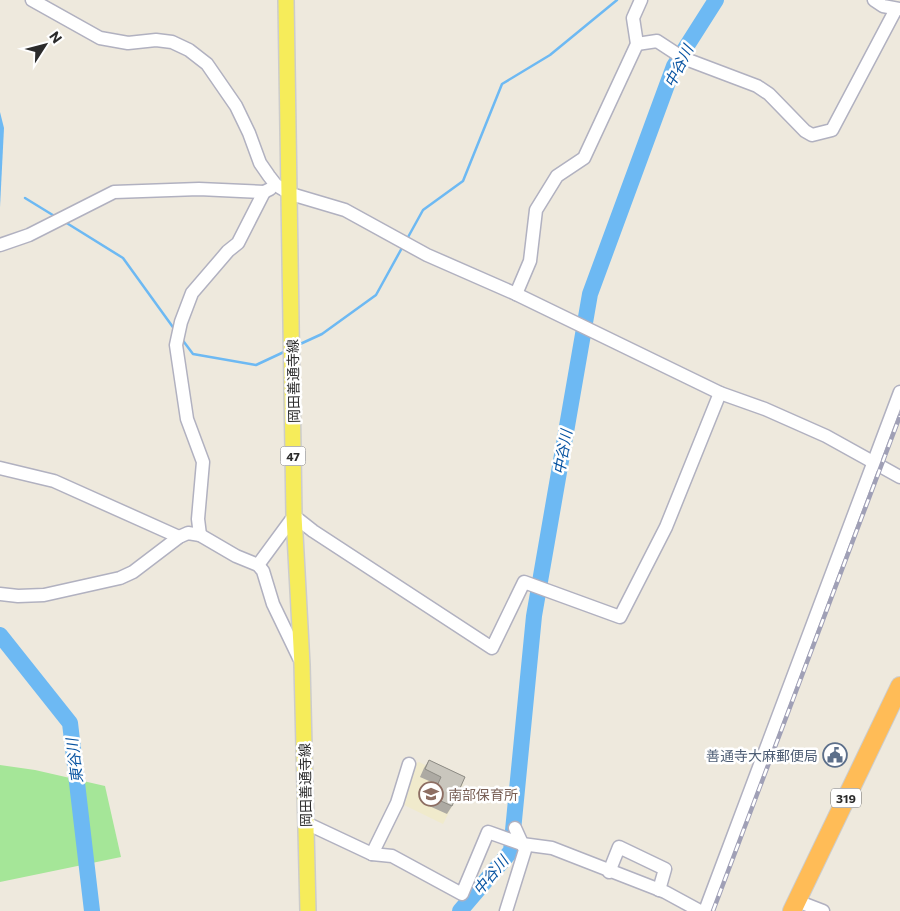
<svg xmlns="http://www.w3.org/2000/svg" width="900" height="911" viewBox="0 0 900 911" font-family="Commissioner,'Noto Sans JP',sans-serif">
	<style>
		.education { fill: #f0eacc }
		.green { fill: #a5e698 }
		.water { fill: #6db9f3 }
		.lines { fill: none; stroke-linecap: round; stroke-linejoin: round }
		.stream { stroke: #6db9f3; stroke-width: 2.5 }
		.river { stroke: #6db9f3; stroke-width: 16 }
		.minor-casing { stroke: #b1b1c0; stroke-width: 15 }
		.major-casing { stroke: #ccc; stroke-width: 18 }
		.highway-casing { stroke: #ccc; stroke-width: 20 }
		.minor { stroke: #fff; stroke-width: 12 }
		.major { stroke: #f6ec5a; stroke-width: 15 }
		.highway { stroke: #ffbc57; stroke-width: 18 }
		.rail-casing { stroke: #a0a0b6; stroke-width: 4.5 }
		.rail { stroke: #fff; stroke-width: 2.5; stroke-dasharray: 8; stroke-linecap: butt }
		.wall { fill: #adaaa3 }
		.building { fill: #c9c6bd; stroke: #8d8b84 }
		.labels { text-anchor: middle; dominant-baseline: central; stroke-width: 5; stroke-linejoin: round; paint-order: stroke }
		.shield { fill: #fff; stroke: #6b6b6b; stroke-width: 1 }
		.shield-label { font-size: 12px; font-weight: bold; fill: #2b2b2b }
		.street-label { font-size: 14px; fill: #2b2b2b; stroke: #fff }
		.service-label { font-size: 14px; fill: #4e5e75; stroke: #fff; text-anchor: end }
		.education-label { font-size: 14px; fill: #785e54; stroke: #fff; text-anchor: start }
		.water-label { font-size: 15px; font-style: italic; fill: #0854a2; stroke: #fff }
	</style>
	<rect width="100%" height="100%" fill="#eee9dd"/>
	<polygon class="education" points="419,762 463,784 443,824 402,804 414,764"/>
	<polygon class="green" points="0,765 35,770 105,786 121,857 0,882"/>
	<polygon class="water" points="0,112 4,128 0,207"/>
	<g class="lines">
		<g class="stream">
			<polyline points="25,198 56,217"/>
			<polyline points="65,222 123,258 175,330"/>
			<polyline points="407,239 423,210 463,181 502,84 550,55 617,0"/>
			<polyline points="181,338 193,354 256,365 286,351"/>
			<polyline points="298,345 322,334 376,295 403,246"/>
		</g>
		<g class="river">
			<polyline points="0,635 70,723 92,911"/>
			<polyline points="460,911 511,851 534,616 590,294 674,66 716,0"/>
		</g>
		<g class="minor-casing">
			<g id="minor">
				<polyline points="32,0 100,38 128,43 156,40 172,42 189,50 207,64 236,106 249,133 260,163 269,176 276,185 291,194 345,210 427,255 516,294 720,393 765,409 826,436 900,477"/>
				<polyline points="874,0 883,6 900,9"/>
				<polyline points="637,44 657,41 683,58 757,86 769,94 805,131 812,135 832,130 896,9"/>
				<polyline points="0,245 29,235 114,192 199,189 264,192 270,189"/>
				<polyline points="516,294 530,261 536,210 557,176 584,158 637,44 633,18 641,0"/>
				<polyline points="0,468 54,481 179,537"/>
				<polyline points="200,535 198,519 203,462 187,419 176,345 181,322 192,293 228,251 238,243 264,192"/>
				<polyline points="258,565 294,516 313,531 492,648 524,582 620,617 666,527 720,393"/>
				<polyline points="0,594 18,596 44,595 120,578 133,572 179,537 188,533 200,535 236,556 258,565 263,571 273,604 299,658"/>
				<polyline points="306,823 372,854 392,856 462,894 488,832 522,844 552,848 665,892 700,911"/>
				<polyline points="372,854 397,803 409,764"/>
				<polyline points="609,872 619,847 665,869 659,890"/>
				<polyline points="797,901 823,911"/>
				<polyline points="506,911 525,850 515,828"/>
				<polyline points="705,911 900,392"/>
			</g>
		</g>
		<g class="major-casing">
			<polyline id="major" points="286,0 294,516 302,665 308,911"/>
		</g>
		<g class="highway-casing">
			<polyline id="highway" points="792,911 900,686"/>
		</g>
		<use href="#minor" class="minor"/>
		<use href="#major" class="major"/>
		<use href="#highway" class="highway"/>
		<g class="rail-casing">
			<polyline id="rail" points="713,911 900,416"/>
		</g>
		<use href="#rail" class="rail"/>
	</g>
	<polygon class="wall" points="429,760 465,777 452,806 447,814 427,805 436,784 420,777 424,768"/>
	<polygon class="building" points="429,760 465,777 452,806 432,797 441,777 425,769"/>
	<defs>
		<g id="civic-ring" transform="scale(1.25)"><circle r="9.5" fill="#fff" stroke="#5c6f8a" stroke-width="1.5"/><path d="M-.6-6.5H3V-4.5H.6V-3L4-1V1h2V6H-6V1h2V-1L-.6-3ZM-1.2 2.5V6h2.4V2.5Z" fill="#5c6f8a"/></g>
		<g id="school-ring" transform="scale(1.25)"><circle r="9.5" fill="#fff" stroke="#8d6e63" stroke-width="1.5"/><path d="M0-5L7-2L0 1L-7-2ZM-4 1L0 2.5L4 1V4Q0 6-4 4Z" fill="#8d6e63"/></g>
	</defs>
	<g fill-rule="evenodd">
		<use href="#civic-ring" x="835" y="755"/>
		<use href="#school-ring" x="431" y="794"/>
	</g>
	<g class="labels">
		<g class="shield">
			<rect x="280.5" y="446.5" width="25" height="19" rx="4"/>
			<rect x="831" y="788.5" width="30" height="19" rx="4"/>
		</g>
		<g class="shield-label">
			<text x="293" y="456">47</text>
			<text x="846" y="798">319</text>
		</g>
		<g class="street-label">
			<text transform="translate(293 381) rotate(-91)">岡田善通寺線</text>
			<text transform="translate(305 785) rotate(-91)">岡田善通寺線</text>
		</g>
		<g class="service-label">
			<text x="818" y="755">善通寺大麻郵便局</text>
		</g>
		<g class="education-label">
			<text x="448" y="794">南部保育所</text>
		</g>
		<g class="water-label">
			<text transform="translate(678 66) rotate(-63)">中谷川</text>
			<text transform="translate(562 452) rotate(-80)">中谷川</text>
			<text transform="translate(74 761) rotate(-97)">東谷川</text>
			<text transform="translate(490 875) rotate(-50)">中谷川</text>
		</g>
	</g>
	<g transform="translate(45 45) rotate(54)" stroke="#ffffff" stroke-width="4" paint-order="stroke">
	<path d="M0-4L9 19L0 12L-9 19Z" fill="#2b2b2b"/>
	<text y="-8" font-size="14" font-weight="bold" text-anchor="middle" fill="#2b2b2b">N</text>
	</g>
</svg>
